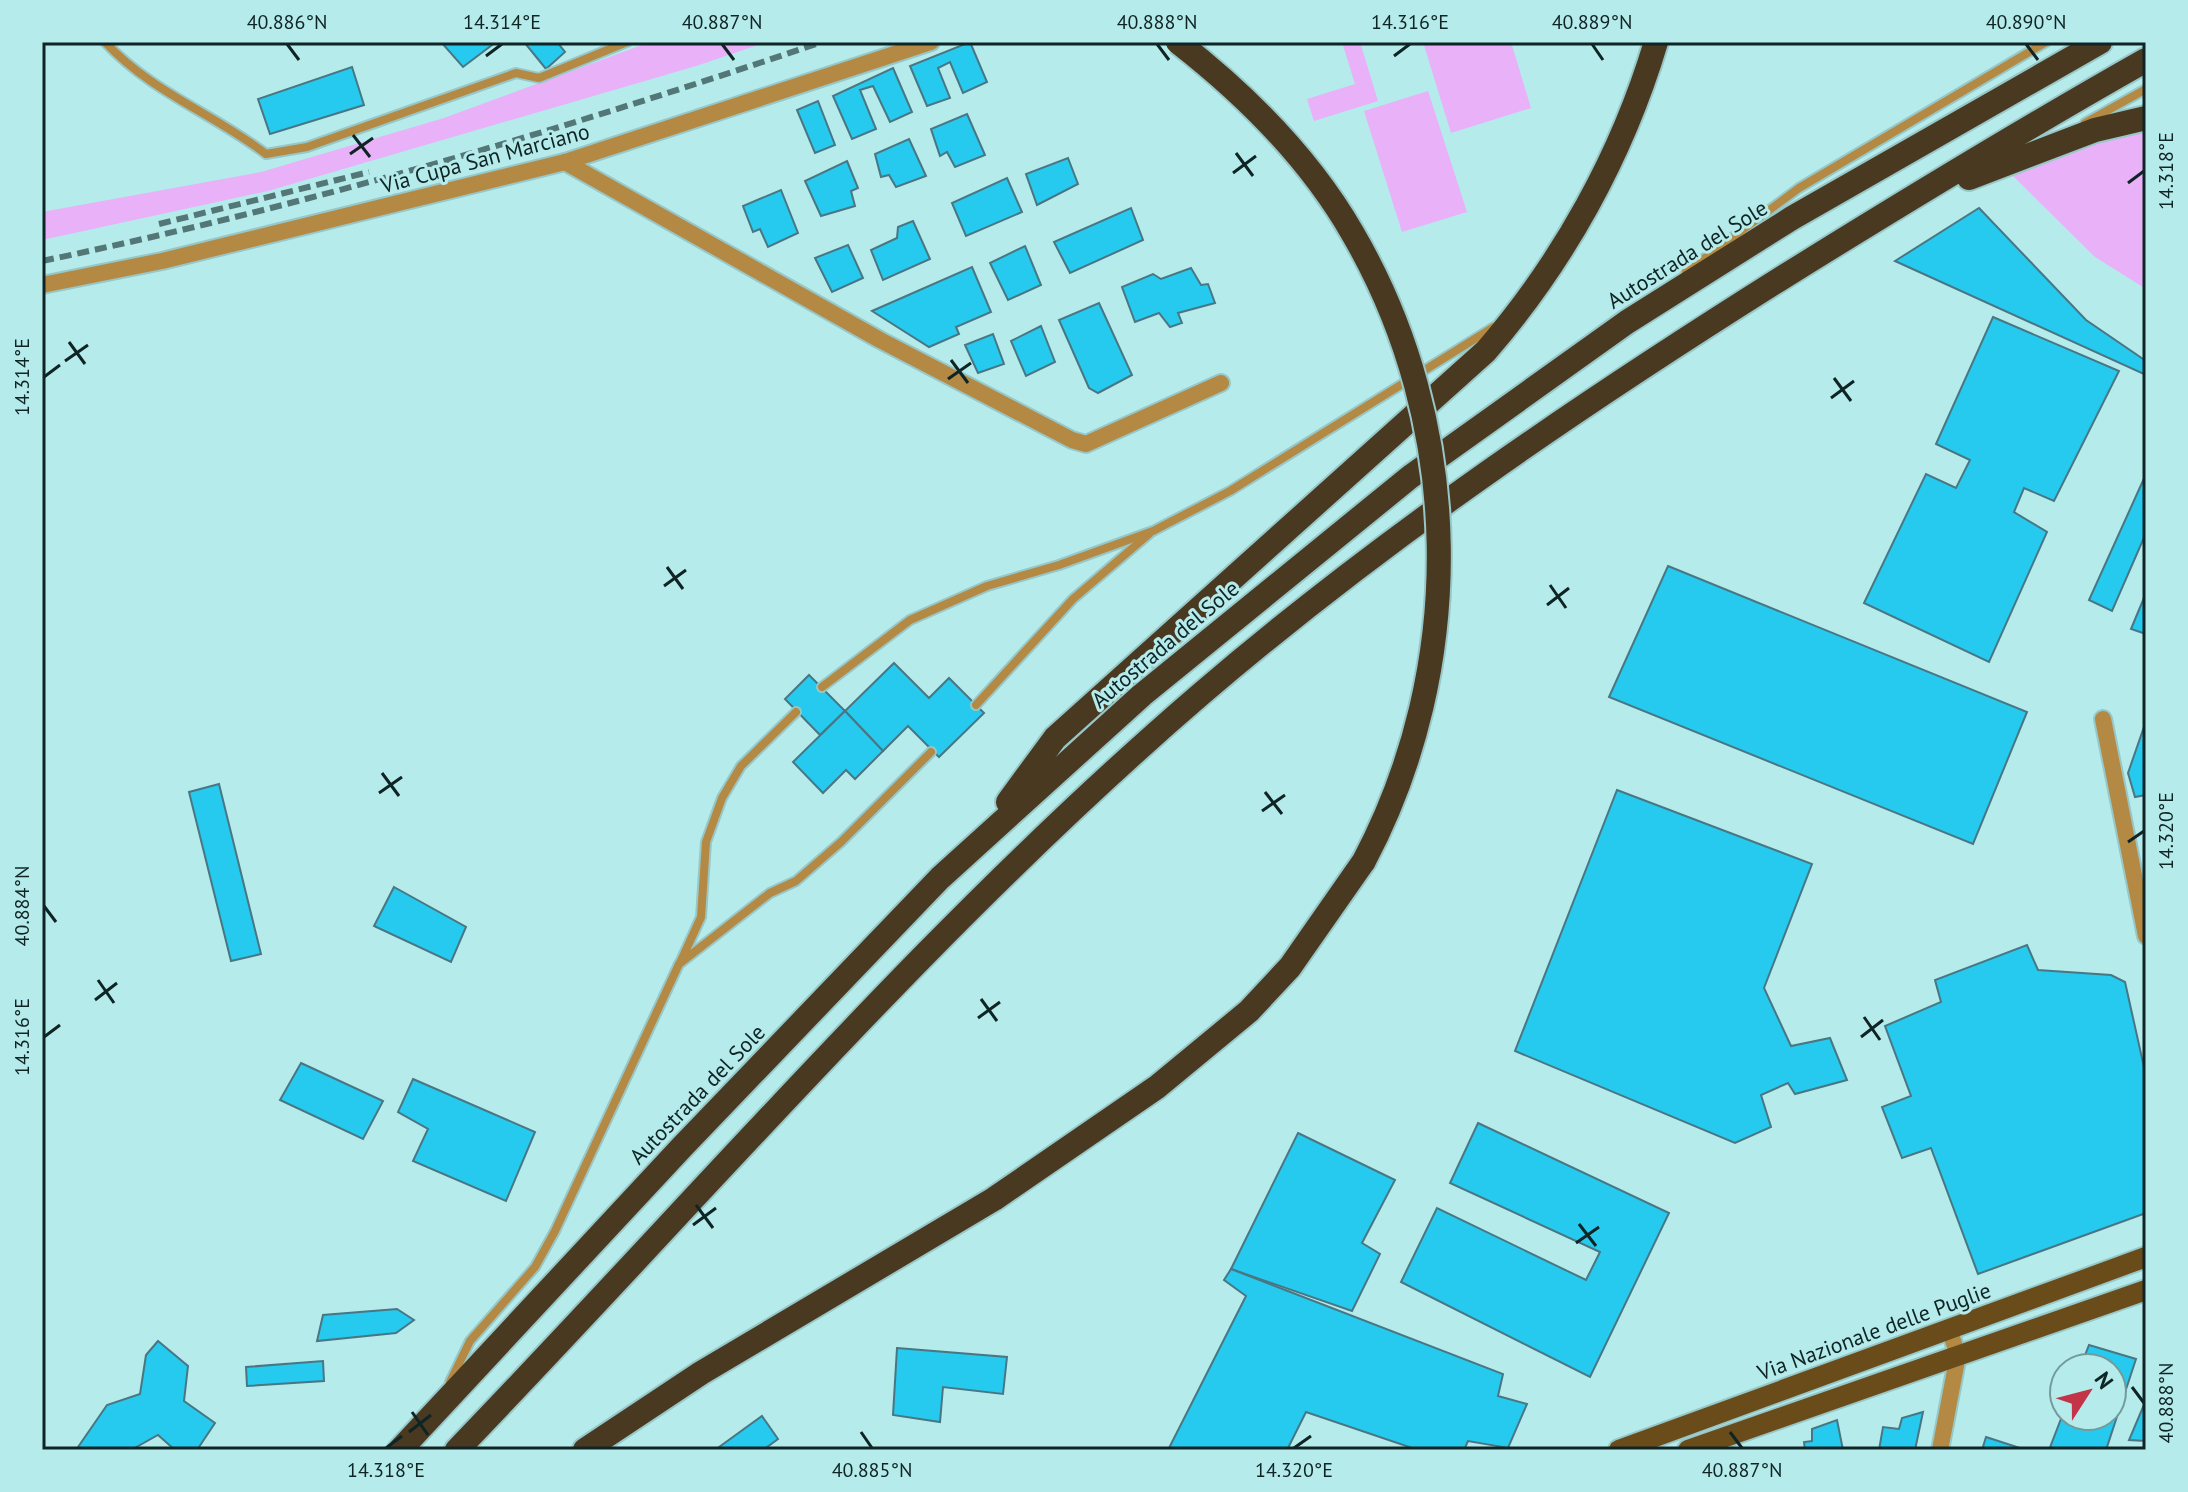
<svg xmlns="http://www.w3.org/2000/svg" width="2188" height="1492" viewBox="0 0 2188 1492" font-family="'PT Sans',sans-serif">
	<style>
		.green { fill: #e8b1f8 }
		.building { fill: #26caef; stroke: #497683; stroke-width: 2 }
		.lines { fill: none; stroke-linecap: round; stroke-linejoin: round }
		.service-casing { stroke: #98c7c8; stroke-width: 12 }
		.minor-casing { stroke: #98c7c8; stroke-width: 20 }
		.primary-casing { stroke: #98c7c8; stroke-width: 24 }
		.motorway-casing { stroke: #98c7c8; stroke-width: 28 }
		.service { stroke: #b48943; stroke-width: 8 }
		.minor { stroke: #b48943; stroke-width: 16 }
		.primary { stroke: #694c19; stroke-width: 20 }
		.motorway { stroke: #493920; stroke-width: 24 }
		.rail { stroke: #537676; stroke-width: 6; stroke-dasharray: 12 6; stroke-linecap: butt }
		.motorway-bridge-casing { stroke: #98c7c8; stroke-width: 28; stroke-linecap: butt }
		.motorway-bridge { stroke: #493920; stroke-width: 24 }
		.ticks { fill: none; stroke: #0f2424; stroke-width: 3 }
		.labels { text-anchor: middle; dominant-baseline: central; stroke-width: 6; stroke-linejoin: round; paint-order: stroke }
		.street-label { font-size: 22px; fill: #0f2424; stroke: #b6ebec }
		.neatline { fill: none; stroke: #0f2424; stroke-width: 3 }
		.ticks-label { font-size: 20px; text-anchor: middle; fill: #0f2424 }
	</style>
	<rect width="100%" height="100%" fill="#b6ebec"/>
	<g class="green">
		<polygon points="650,42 767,42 696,66 268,191 42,240 42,212 261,172 444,118"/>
		<polygon points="1342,42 1360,42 1378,101 1314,121 1307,99 1355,84"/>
		<polygon points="1423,42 1511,42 1531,108 1451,133"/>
		<polygon points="1428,91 1467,212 1402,232 1364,111"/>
		<polygon points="2146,131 2146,289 2095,257 2011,174 2086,145"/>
	</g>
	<g class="building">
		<polygon points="441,42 496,42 463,67"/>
		<polygon points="524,42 557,42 565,52 546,69"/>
		<polygon points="970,42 987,82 963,93 950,62 938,68 950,98 927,106 910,66"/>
		<polygon points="352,67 364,105 270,134 258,99"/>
		<polygon points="893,68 912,112 890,122 873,86 860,90 876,129 852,139 833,96"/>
		<polygon points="818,101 835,145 815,153 797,110"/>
		<polygon points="967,114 985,155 955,167 947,152 940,156 931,129"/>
		<polygon points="909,139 926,176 896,187 889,175 881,177 875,154"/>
		<polygon points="1068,158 1078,184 1037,205 1026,174"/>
		<polygon points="847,161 858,188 851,191 855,206 821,216 805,181"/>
		<polygon points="1007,178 1022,212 966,236 952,203"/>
		<polygon points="781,190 798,233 768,247 760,229 753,232 743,206"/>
		<polygon points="1131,208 1143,240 1070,273 1054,242"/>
		<polygon points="1979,208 2086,320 2146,361 2146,375 1895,261"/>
		<polygon points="913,221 930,259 883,280 871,250 897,238 898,227"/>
		<polygon points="848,245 863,278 832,292 815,258"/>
		<polygon points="1025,246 1041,285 1008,300 990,263"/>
		<polygon points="972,267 991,312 956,327 959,334 929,347 872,311"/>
		<polygon points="1191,268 1201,285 1208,284 1215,303 1178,313 1182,323 1170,327 1159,313 1135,322 1122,287 1153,274 1161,279"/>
		<polygon points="1099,303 1132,375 1098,393 1089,388 1059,320"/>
		<polygon points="1993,317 2119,371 2054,501 2024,488 2014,512 2047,532 1989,662 1864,603 1926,474 1956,488 1970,460 1936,444"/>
		<polygon points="1041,326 1055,362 1026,376 1011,341"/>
		<polygon points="993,334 1004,364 978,373 965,345"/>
		<polygon points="2146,474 2146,533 2112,611 2089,600"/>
		<polygon points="1668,566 2027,712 1973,844 1609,697"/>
		<polygon points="2146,593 2146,634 2131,629"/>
		<polygon points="894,663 929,698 949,678 984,713 939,757 908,726 883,751 845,711"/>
		<polygon points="809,675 845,711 820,735 785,699"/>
		<polygon points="845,711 883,751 855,779 846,770 823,793 793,762"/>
		<polygon points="2146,721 2146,795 2135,797 2128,773"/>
		<polygon points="219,784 261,954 231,961 189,792"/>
		<polygon points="1617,790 1812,864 1764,988 1791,1046 1830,1038 1847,1080 1795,1094 1788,1083 1761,1095 1771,1127 1735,1143 1515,1051"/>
		<polygon points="394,887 466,927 451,962 374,926"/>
		<polygon points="2027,945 2038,970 2111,975 2125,982 2146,1076 2146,1213 1978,1274 1931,1148 1902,1158 1882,1107 1911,1096 1885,1026 1941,1002 1935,980"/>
		<polygon points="301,1063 383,1101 363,1139 280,1100"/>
		<polygon points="413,1079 535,1132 506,1201 413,1161 428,1129 398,1112"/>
		<polygon points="1478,1123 1669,1213 1590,1377 1401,1282 1437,1208 1586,1280 1600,1252 1450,1183"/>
		<polygon points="1298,1133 1395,1180 1362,1243 1380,1254 1352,1311 1231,1269"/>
		<polygon points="1231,1269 1503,1374 1498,1396 1527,1404 1508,1448 1468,1441 1464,1450 1418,1450 1306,1412 1287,1450 1168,1450 1246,1296 1224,1280"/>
		<polygon points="397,1309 414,1320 396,1333 317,1341 323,1315"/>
		<polygon points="158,1341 188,1366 184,1401 215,1423 197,1450 175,1450 158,1435 131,1450 76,1450 107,1405 140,1394 146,1355"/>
		<polygon points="2089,1345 2136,1359 2106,1450 2049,1450 2064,1411 2064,1416 2112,1416 2112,1368 2080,1368"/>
		<polygon points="897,1348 1007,1357 1003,1394 943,1387 940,1422 893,1415"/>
		<polygon points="323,1361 324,1381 247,1386 246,1367"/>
		<polygon points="2146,1400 2146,1441 2129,1440"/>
		<polygon points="1923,1412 1915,1450 1879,1450 1883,1427 1899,1429 1902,1418"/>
		<polygon points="762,1416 778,1439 763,1450 715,1450"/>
		<polygon points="1837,1420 1843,1450 1805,1450 1804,1442 1812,1441 1812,1429"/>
		<polygon points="1986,1437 2026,1450 1982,1450"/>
	</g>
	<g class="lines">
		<g class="service-casing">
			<g id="service">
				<path d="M105 42C151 92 214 114 266 154L307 147 516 73 539 78 627 42"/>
				<polyline points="2085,123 2146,89"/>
				<polyline points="1686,272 1799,188 2046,42"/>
				<polyline points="822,687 910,620 987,586 1059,565 1153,531 1230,491 1494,327"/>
				<polyline points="976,705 1073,599 1149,534"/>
				<polyline points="680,963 701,917 706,842 722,798 741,766 796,712"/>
				<polyline points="450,1382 470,1341 535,1267 555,1231 679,964 770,893 796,881 841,842 931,752"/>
			</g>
		</g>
		<g class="minor-casing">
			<g id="minor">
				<polyline points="565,162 880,340 1072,440 1086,444 1221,383"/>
				<polyline points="42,285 162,261 565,162 931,42"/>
				<polyline points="2103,719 2146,936"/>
				<polyline points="1940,1450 1958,1355 1949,1329"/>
			</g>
		</g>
		<g class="primary-casing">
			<g id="primary">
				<polyline points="1619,1450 2146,1257"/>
				<polyline points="1688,1450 2146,1290"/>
			</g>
		</g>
		<g class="motorway-casing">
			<g id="motorway">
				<polyline points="1969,178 2095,130 2146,118"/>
				<path d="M1008 802 1055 738 1486 351C1563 262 1622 156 1656 42"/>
				<polyline points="400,1450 682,1147 940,878 1142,695 1410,477 1627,322 1792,218 2100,42"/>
				<path d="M457 1450C702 1196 933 924 1201 694 1383 538 1583 403 1785 276 1904 202 2024 129 2146 60"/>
				<polyline points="585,1450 701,1373 994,1199 1157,1087 1249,1011 1290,967 1364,861"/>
			</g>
		</g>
		<use href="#service" class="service"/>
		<use href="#minor" class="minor"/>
		<use href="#primary" class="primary"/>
		<use href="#motorway" class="motorway"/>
		<g class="rail">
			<polyline points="159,224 369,172"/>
			<path d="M42 261C308 206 565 129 822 42"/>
		</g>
		<g class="motorway-bridge-casing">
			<path id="motorway-bridge" d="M1178 42C1246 95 1310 159 1353 234 1464 425 1467 666 1364 861"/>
		</g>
		<use href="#motorway-bridge" class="motorway-bridge"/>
	</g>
	<path class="ticks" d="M287 44 299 60M722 44 734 60M1157 44 1169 60M1592 44 1603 60M2026 44 2038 60M486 56 502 44M1394 56 1410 44M353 135 370 157M1236 153 1253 176M350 154 373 138M1233 173 1256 156M2128 183 2144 171M69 342 85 364M951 360 968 383M65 361 88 345M44 377 60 365M1834 378 1851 401M948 379 971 363M1831 398 1854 381M667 567 683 589M1550 585 1566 608M664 586 686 570M1547 605 1569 588M382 773 399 796M1265 792 1282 814M379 793 402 777M1262 811 1285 795M2128 842 2144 831M44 906 56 922M98 980 114 1003M981 999 997 1021M95 1000 117 983M1864 1017 1880 1040M978 1018 1000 1002M44 1037 60 1025M1861 1037 1883 1020M696 1205 713 1228M1579 1224 1596 1246M693 1225 716 1208M1576 1243 1599 1227M2132 1387 2144 1403M412 1412 428 1435M409 1432 431 1415M861 1432 872 1448M1730 1432 1742 1448M386 1448 402 1436M1294 1448 1311 1436"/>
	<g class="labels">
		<g class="street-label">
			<text transform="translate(485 158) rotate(-15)">Via Cupa San Marciano</text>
			<text transform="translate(1687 254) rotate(-32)">Autostrada del Sole</text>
			<text transform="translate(1165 644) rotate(-40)">Autostrada del Sole</text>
			<text transform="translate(697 1094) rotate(-46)">Autostrada del Sole</text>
			<text transform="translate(1874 1331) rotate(-20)">Via Nazionale delle Puglie</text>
		</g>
	</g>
	<rect width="2188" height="1492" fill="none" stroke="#b6ebec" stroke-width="88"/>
	<g transform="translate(2088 1392) rotate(54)"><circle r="38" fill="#b6ebec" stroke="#739b9c" stroke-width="2"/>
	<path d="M0-6L14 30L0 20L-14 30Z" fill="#c43448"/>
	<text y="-12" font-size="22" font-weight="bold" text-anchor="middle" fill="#0f2424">N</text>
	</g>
	<rect x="44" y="44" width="2100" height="1404" class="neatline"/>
	<g class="ticks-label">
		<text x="287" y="29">40.886°N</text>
		<text x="502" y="29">14.314°E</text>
		<text x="722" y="29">40.887°N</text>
		<text x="1157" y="29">40.888°N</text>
		<text x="1410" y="29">14.316°E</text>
		<text x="1592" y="29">40.889°N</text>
		<text x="2026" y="29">40.890°N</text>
		<text transform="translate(2166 171) rotate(-90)" y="7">14.318°E</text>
		<text transform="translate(22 377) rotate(-90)" y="7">14.314°E</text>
		<text transform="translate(2166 831) rotate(-90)" y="7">14.320°E</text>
		<text transform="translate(22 906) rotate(-90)" y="7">40.884°N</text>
		<text transform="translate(22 1037) rotate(-90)" y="7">14.316°E</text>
		<text transform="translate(2166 1403) rotate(-90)" y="7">40.888°N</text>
		<text x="386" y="1477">14.318°E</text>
		<text x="872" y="1477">40.885°N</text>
		<text x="1294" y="1477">14.320°E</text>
		<text x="1742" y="1477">40.887°N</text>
	</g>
</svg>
